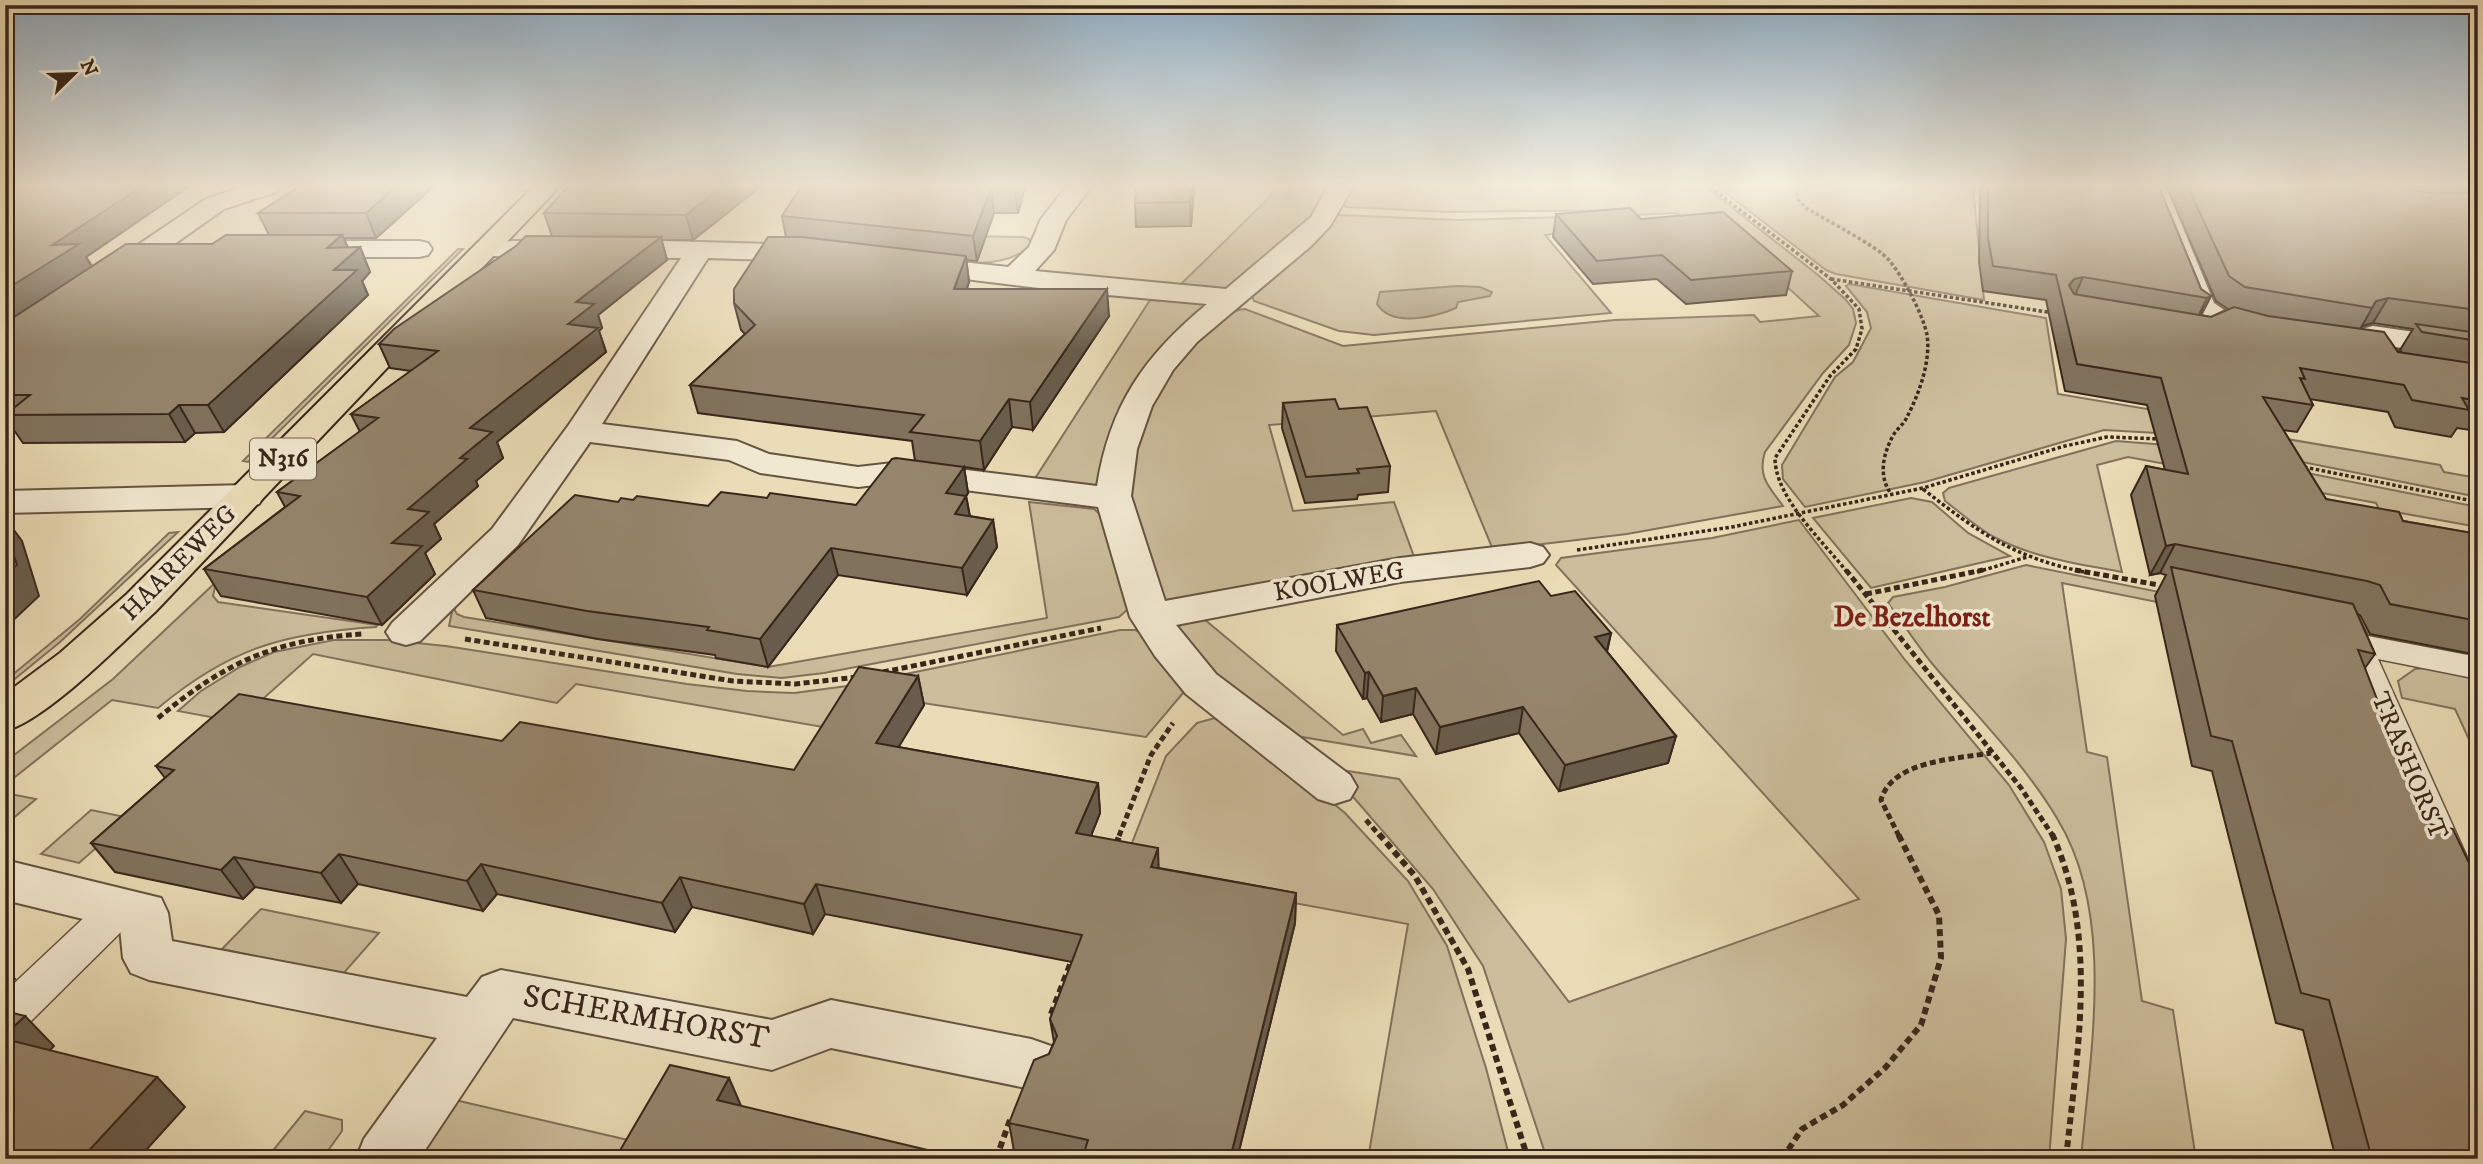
<svg xmlns="http://www.w3.org/2000/svg" width="2483" height="1164" viewBox="0 0 2483 1164" font-family="'IM FELL DW Pica',serif">
	<style>
		.green { fill: #ccbd9c; stroke: #82725c; stroke-width: 2 }
		.water { fill: #ad9e81; stroke: #7e6e58; stroke-width: 2 }
		.lines { fill: none; stroke-linecap: round; stroke-linejoin: round }
		.lane-casing { stroke: #645442; stroke-width: 3 }
		.street-casing { stroke: #645442; stroke-width: 4 }
		.primary-casing { stroke: #38261b; stroke-width: 4 }
		.path-far2 { stroke: #38261b; stroke-width: 3.5; stroke-dasharray: 3.5 2.5; stroke-linecap: butt }
		.path-far1 { stroke: #38261b; stroke-width: 5; stroke-dasharray: 6 3.5; stroke-linecap: butt }
		.path { stroke: #38261b; stroke-width: 6; stroke-dasharray: 7 4.5; stroke-linecap: butt }
		.lane { fill: #f1e8d0; fill-rule: evenodd }
		.street { fill: #f1e8d0; fill-rule: evenodd }
		.primary { fill: #eadcb6; fill-rule: evenodd }
		.wall { fill: #80725d; stroke: #38261b; stroke-width: 2; fill-rule: evenodd }
		.shaded-wall { fill: #685d4c; stroke: #38261b; stroke-width: 2 }
		.building { fill: #95856c; stroke: #38261b; stroke-width: 2 }
		.labels { text-anchor: middle; dominant-baseline: central; stroke-width: 7; stroke-linejoin: round; paint-order: stroke }
		.shield { fill: #f1e8d0; stroke: #706051; stroke-width: 2 }
		.shield-label { font-size: 24px; font-weight: bold; fill: #38261b }
		.street-label { font-size: 26px; fill: #38261b; stroke: #f1e8d0 }
		.neighbourhood-label { font-size: 28px; font-weight: bold; fill: #7a1f14; stroke: #f1e8d0 }
		.near-street-label { font-size: 32px; fill: #38261b; stroke: #f1e8d0 }
	</style>
	<rect width="100%" height="100%" fill="#eadcb6"/>
	<filter id="stains"><feTurbulence type="fractalNoise" baseFrequency=".00286" numOctaves="4"/><feColorMatrix values="0 0 0 0 .2 0 0 0 0 .09 0 0 0 0 .02 0 0 0 .5 -.17"/></filter>
	<radialGradient id="worn" r=".72"><stop offset=".6" stop-color="#630" stop-opacity="0"/><stop offset="1" stop-color="#630" stop-opacity=".3"/></radialGradient>
	<g class="green">
		<polygon points="1275,187 1331,187 1313,222 1232,288 1221,290 1179,286 1270,197"/>
		<path d="M1351 187H1706L1818 275 1845 299 1853 309 1856 323 1849 345 1823 373 1765 452C1757 476 1769 487 1783 506L1627 534 1493 550 1436 411 1269 425 1293 511 1394 502 1416 562 1163 602C1155 579 1131 525 1130 505 1127 439 1161 366 1213 326 1223 319 1232 309 1245 309L1343 346 1615 320 1754 315 1760 322 1819 316 1725 230 1697 232 1677 213 1633 215 1622 210 1449 212 1347 207 1342 205Z"/>
		<polygon points="1718,187 1973,187 1984,300 1836,274 1826,270"/>
		<polygon points="1338,215 1458,220 1564,217 1575,231 1545,235 1611,313 1374,335 1339,331 1254,301 1251,293"/>
		<path d="M970 236 1023 237 1029 239 1031 243C1008 277 924 258 889 254Z"/>
		<polygon points="458,249 463,249 248,462 243,461"/>
		<polygon points="1849,284 2046,318 2058,394 2271,430 2275,437 2440,465 2444,472 2478,478 2478,497 2157,433 2104,430 1925,482 1805,507 1783,479 1782,465 1835,377 1853,362 1871,328 1867,312 1846,286"/>
		<polygon points="1150,300 1205,303 1211,308 1167,343 1104,484 1094,489 1034,480"/>
		<path d="M2116 441 2167 445 2478 507V527L2379 509 2376 503 2128 457 2097 465 2122 572C2078 564 2034 558 1994 537 1977 528 1961 513 1945 501L1943 493 1949 488Z"/>
		<polygon points="1911,498 1932,502 1968,533 2010,556 1871,588 1813,518"/>
		<polygon points="1029,502 1094,509 1102,516 1128,609 1119,617 824,673 782,678 737,674 449,626 453,607 457,614 464,617 768,667 1047,618"/>
		<polygon points="1799,520 1905,660 2009,785 2044,842 2061,889 2066,939 2049,1159 1547,1159 1483,966 1433,889 1328,768 1399,779 1569,1002 1859,899 1556,565 1561,558 1712,538"/>
		<polygon points="178,532 60,642 5,687 5,681 80,619 169,533"/>
		<path d="M2026 565 2253 611 2257 622 2062 583 2087 752 2107 757 2142 1001 2173 1010 2196 1159H2081C2090 1053 2116 916 2058 820 2025 764 1977 716 1935 667 1918 647 1904 624 1888 603L1893 597 1945 587Z"/>
		<path d="M216 582 213 596 218 602 378 625 376 627C284 633 230 648 158 708L112 700 5 785V762L113 679Z"/>
		<polygon points="1204,619 1343,735 1363,729 1371,743 1401,735 1416,756 1290,735 1206,670 1175,630 1182,624"/>
		<polygon points="1120,630 1135,630 1145,634 1184,684 1183,693 1146,737 864,694 840,730 576,684 557,703 313,654 237,722 178,711 201,691 240,667 274,652 334,640 387,640 446,646 687,684 747,691 794,693 847,686"/>
		<polygon points="2428,668 2472,678 2478,689 2478,759 2455,709 2402,698 2398,681 2415,669"/>
		<polygon points="1215,718 1238,725 1345,813 1408,881 1447,946 1486,1068 1510,1159 1368,1159 1408,924 1121,871 1166,756 1197,723"/>
		<polygon points="5,793 36,799 5,825"/>
		<polygon points="91,810 130,818 79,863 41,854"/>
		<polygon points="261,909 379,933 342,975 222,949"/>
		<polygon points="455,1100 628,1140 617,1159 414,1159"/>
		<polygon points="305,1111 342,1120 342,1131 322,1159 266,1159"/>
	</g>
	<path class="water" d="M1457 286 1480 287 1492 292 1490 296 1458 302 1456 308C1435 317 1392 328 1377 304L1380 292Z"/>
	<g class="lines">
		<g class="lane-casing">
			<g id="lane">
				<polygon points="2350,620 2361,623 2368,636 2478,657 2478,679 2378,659 2478,882 2478,942 2464,937 2458,926 2334,630 2339,623"/>
				<polygon points="120,892 134,897 139,908 134,919 20,1032 5,1037 5,992 106,897"/>
			</g>
		</g>
		<g class="street-casing">
			<g id="street">
				<polygon points="241,187 279,187 276,192 224,209 125,279 115,281 105,279 101,273 105,267 206,199"/>
				<path d="M1066 187H1091L1066 220 1054 250 1035 271 1226 289 1311 217 1328 187H1353L1330 226 1311 246 1197 342 1173 370 1152 406 1137 449 1131 496 1165 601 1400 558 1530 543 1543 547 1549 555 1543 563 1530 567 1400 582 1176 625 1216 674 1350 775 1357 787 1350 799 1334 804 1318 799 1186 694 1155 656 1130 617 1098 507 901 482 858 487 760 473 729 460 590 442 518 545 420 641 406 645 392 641 386 632 392 623 492 529 568 426 681 258 488 256 479 254 475 248 479 242 589 239 811 245 821 247 824 253 821 259 811 261 708 258 602 424 737 441 769 454 858 467 901 462 1097 486C1110 405 1144 356 1207 304L1064 291 916 273 906 271 902 265 906 259 916 257 1008 267 1029 247 1041 219Z"/>
				<polygon points="2142,187 2166,187 2214,303 2231,315 2271,325 2276,331 2271,337 2261,340 2211,327 2191,313"/>
				<polygon points="309,241 419,241 428,243 432,249 428,255 419,257 309,257 300,255 296,249 300,243"/>
				<polygon points="2373,326 2478,341 2478,359 2395,347 2404,361 2478,373 2478,391 2382,376 2358,335 2362,329"/>
				<polygon points="246,485 259,488 264,496 259,504 246,507 5,513 5,491"/>
				<polygon points="5,860 161,898 168,913 172,941 467,997 482,977 501,970 772,1020 831,1000 1031,1039 1051,1046 1059,1064 1051,1082 1031,1089 831,1048 772,1070 513,1018 419,1159 356,1159 364,1139 437,1038 149,980 131,973 123,958 120,928 5,900"/>
			</g>
		</g>
		<g class="primary-casing">
			<path id="primary" d="M533 187H559L155 612C120 644 48 719 5 731V694L60 653 127 594Z"/>
		</g>
		<g class="path-far2">
			<path d="M1710 187 1831 279 1859 309 1862 329 1856 349 1830 376 1775 458C1775 498 1823 541 1847 572"/>
			<path d="M1798 187 1797 198 1806 208C1823 218 1878 247 1888 259 1902 275 1923 314 1927 335 1931 361 1919 394 1907 417 1904 424 1898 428 1894 434 1883 453 1878 476 1891 494"/>
			<polyline points="1831,279 2054,313"/>
			<polyline points="2304,467 2478,502"/>
			<path d="M1923 489C1979 533 2013 557 2084 572"/>
			<polyline points="1577,550 1732,527 1923,488 2065,446 2107,437 2161,439"/>
			<polyline points="1977,572 2027,557"/>
		</g>
		<g class="path-far1">
			<polyline points="1846,570 2021,788 2053,836"/>
			<polyline points="2075,570 2159,585"/>
			<polyline points="1866,594 1983,570"/>
			<polyline points="465,639 733,681 795,684 858,677"/>
			<polyline points="883,672 1101,628"/>
			<path d="M158 718C226 662 274 640 362 634"/>
			<polyline points="1366,820 1380,836"/>
			<polyline points="1119,836 1151,755 1173,723"/>
			<path d="M1899 836 1881 800C1892 760 1957 759 1991 753"/>
		</g>
		<g class="path">
			<polyline points="1379,834 1415,876 1468,969 1528,1159"/>
			<path d="M2052 834C2099 937 2077 1051 2066 1159"/>
			<polyline points="1116,844 1120,834"/>
			<polyline points="1051,1014 1073,957"/>
			<polyline points="996,1159 1010,1120"/>
			<polyline points="1782,1159 1802,1129 1843,1105 1885,1068 1921,1025 1941,958 1939,915 1898,834"/>
		</g>
		<use href="#lane" class="lane"/>
		<use href="#street" class="street"/>
		<use href="#primary" class="primary"/>
	</g>
	<g class="wall">
		<polygon points="5,187 188,187 86,257 92,266 212,244 269,235 258,213 298,187 433,187 376,238 344,238 348,248 360,247 370,272 362,281 368,295 224,432 195,433 185,442 23,443 9,423 5,423"/>
		<polygon points="568,187 760,187 693,240 661,240 667,260 598,315 602,328 599,331 606,352 497,442 503,458 476,481 478,486 434,524 441,539 425,553 435,574 382,625 221,596 204,569 285,507 277,492 360,432 351,414 411,371 390,368 379,344 552,236 544,213"/>
		<polygon points="801,187 1025,187 1018,213 994,213 977,261 966,260 969,282 967,289 1109,316 1033,430 1012,427 984,470 964,467 968,493 966,496 970,516 993,520 997,547 967,595 838,575 768,667 716,658 715,655 598,639 486,618 473,590 618,502 633,500 708,506 767,498 856,505 915,461 912,441 698,413 690,385 745,334 741,330 734,303 786,237 782,216"/>
		<polygon points="1194,187 1191,226 1136,227 1135,203"/>
		<path d="M1980 187H2159L2201 289 2211 296 2201 315 2211 317 2228 309 2216 301 2167 187H2478V431L2457 428 2451 437 2395 427 2388 412 2310 399 2313 405 2297 432 2283 430 2326 499 2403 521 2478 534V655L2370 634 2360 615 2357 614 2375 654 2365 668 2478 1159H2336L2303 1030 2276 1023 2212 771 2192 766 2155 596 2166 575 2160 573 2150 575 2131 495 2146 466 2165 470 2147 405 2065 391 2046 300 1983 291 1979 262ZM2373 323 2413 329 2400 350 2402 353 2398 352 2360 329 2362 326Z"/>
		<polygon points="1556,214 1641,219 1792,271 1786,295 1686,304 1657,279 1593,284 1553,237"/>
		<polygon points="1283,403 1339,409 1390,466 1388,492 1358,495 1357,499 1305,503 1282,428"/>
		<polygon points="1551,596 1611,633 1607,652 1676,736 1668,763 1559,791 1519,733 1436,754 1413,714 1381,722 1367,698 1363,699 1336,651 1337,625"/>
		<polygon points="918,676 924,705 898,747 1098,783 1100,813 1091,836 1159,868 1296,893 1295,923 1237,1159 1047,1159 1014,1151 1009,1123 1049,1054 1054,1042 1050,1019 1072,962 825,914 813,934 692,907 675,932 497,894 483,911 358,884 341,903 255,887 243,899 115,872 91,843 165,778 156,766 502,741 794,770"/>
	</g>
	<g class="shaded-wall">
		<polygon points="141,187 188,187 86,257 93,269 5,327 5,290 52,245"/>
		<polygon points="395,187 433,187 376,238 366,213"/>
		<polygon points="722,187 760,187 693,240 686,215"/>
		<polygon points="1015,187 1025,187 1018,213 1015,189"/>
		<polygon points="1191,187 1194,187 1191,226 1190,202"/>
		<polygon points="991,189 994,213 977,261 973,236"/>
		<polygon points="342,235 351,255 360,247 370,272 362,281 368,295 224,432 208,405 327,248"/>
		<polygon points="661,237 667,260 598,315 602,328 599,331 606,352 497,442 503,458 476,481 478,486 434,524 441,539 425,553 435,574 382,625 367,597 408,509 460,458 470,428 568,324 576,302"/>
		<polygon points="966,256 969,282 958,315 954,289"/>
		<polygon points="2083,277 2072,302 2069,285 2074,279"/>
		<polygon points="1107,289 1109,316 1033,430 1030,402"/>
		<polygon points="2211,296 2198,321 2195,323 2207,298"/>
		<polygon points="2388,298 2373,323 2362,326 2376,301"/>
		<polygon points="1009,399 1012,427 984,470 980,441"/>
		<polygon points="179,405 195,433 185,442 169,414"/>
		<polygon points="964,467 968,493 951,520 946,493"/>
		<polygon points="966,496 971,523 955,514"/>
		<polygon points="5,518 22,541 39,596 5,628"/>
		<polygon points="993,520 997,547 967,595 962,568"/>
		<polygon points="2175,544 2160,573 2150,575 2166,546"/>
		<polygon points="831,548 838,575 768,667 760,639"/>
		<polygon points="1611,633 1605,659 1595,637"/>
		<polygon points="1369,672 1367,698 1363,699 1365,673"/>
		<polygon points="918,676 924,705 883,773 876,743"/>
		<polygon points="1416,688 1413,714 1381,722 1383,696"/>
		<polygon points="1523,707 1519,733 1436,754 1440,727"/>
		<polygon points="1676,736 1668,763 1559,791 1565,765"/>
		<polygon points="1098,783 1100,813 1080,863 1076,833"/>
		<polygon points="1158,848 1159,878 1151,867"/>
		<polygon points="339,854 358,884 341,903 321,873"/>
		<polygon points="234,857 255,887 243,899 221,870"/>
		<polygon points="481,864 497,894 483,911 467,881"/>
		<polygon points="680,877 692,907 675,932 662,903"/>
		<polygon points="816,884 825,914 813,934 804,904"/>
		<polygon points="1296,893 1295,923 1237,1159 1230,1159"/>
		<polygon points="5,970 15,979 5,988"/>
		<polygon points="25,1016 54,1046 32,1068 5,1042 5,1035"/>
		<polygon points="157,1077 185,1107 138,1159 81,1159"/>
		<polygon points="729,1078 742,1108 717,1100"/>
	</g>
	<g class="building">
		<polygon points="5,187 141,187 52,245 79,244 5,290"/>
		<polygon points="298,187 395,187 366,213 258,213"/>
		<polygon points="568,187 722,187 686,215 544,213"/>
		<polygon points="801,187 1015,187 1015,189 991,189 973,236 782,216"/>
		<polygon points="1136,187 1191,187 1190,202 1135,203"/>
		<polygon points="1988,187 2159,187 2201,289 2211,296 2207,298 2083,277 2074,279 2069,285 2074,294 2211,317 2234,307 2268,316 2384,332 2398,352 2478,364 2478,401 2462,398 2469,410 2412,400 2404,385 2300,368 2305,379 2300,378 2313,405 2263,397 2326,499 2399,512 2403,521 2478,534 2478,621 2390,604 2380,585 2367,581 2175,544 2166,546 2146,466 2188,474 2161,378 2077,364 2056,275 1993,266 1988,238"/>
		<polygon points="2188,187 2387,187 2432,193 2478,193 2478,310 2388,298 2376,301 2372,308 2245,287 2229,276"/>
		<polygon points="1630,208 1641,219 1723,212 1792,271 1691,280 1662,255 1597,261 1556,214"/>
		<polygon points="226,235 342,235 327,248 360,247 334,270 357,270 208,405 179,405 169,414 5,415 30,395 5,395 5,323 126,244 212,244"/>
		<polygon points="526,236 661,237 576,302 594,304 568,324 598,328 470,428 492,432 460,458 467,459 408,509 429,512 392,543 422,546 367,597 204,569 300,496 277,492 378,418 351,414 438,351 379,344 394,329 516,246"/>
		<polygon points="768,237 802,237 966,256 954,289 1107,289 1030,402 1009,399 980,441 910,432 924,415 690,385 755,325 734,303 734,289"/>
		<polygon points="2416,324 2478,333 2478,341 2422,332"/>
		<polygon points="1335,399 1339,409 1367,407 1390,466 1357,469 1359,473 1306,477 1283,403"/>
		<polygon points="896,458 964,467 946,493 966,496 955,514 993,520 962,568 831,548 760,639 707,630 709,627 587,611 473,590 575,495 618,502 621,498 633,500 637,496 708,506 721,492 767,498 770,493 856,505 892,459"/>
		<polygon points="5,528 17,565 5,575"/>
		<polygon points="2171,567 2353,604 2375,654 2358,650 2425,823 2453,829 2478,882 2478,1159 2372,1159 2329,1000 2301,993 2232,741 2211,736"/>
		<polygon points="1539,581 1551,596 1575,591 1611,633 1595,637 1676,736 1565,765 1523,707 1440,727 1416,688 1383,696 1369,672 1365,673 1337,625"/>
		<polygon points="859,667 918,676 876,743 1098,783 1076,833 1158,848 1151,867 1296,893 1230,1159 1082,1159 1088,1140 1009,1123 1034,1060 1049,1054 1057,1036 1050,1019 1082,935 816,884 804,904 680,877 662,903 481,864 467,881 339,854 321,873 234,857 221,870 91,843 174,770 156,766 239,694 502,741 520,722 794,770"/>
		<polygon points="5,1011 25,1016 5,1035"/>
		<polygon points="5,1039 157,1077 81,1159 5,1159"/>
		<polygon points="670,1065 729,1078 717,1100 936,1152 933,1159 615,1159"/>
	</g>
	<linearGradient id="sky" x2="0" y2="1"><stop stop-color="#90abbf"/><stop offset="0.53" stop-color="#f6efde"/><stop offset="1" stop-color="#f6efde" stop-opacity="0"/></linearGradient>
	<rect width="2483" height="350" fill="url(#sky)"/>
	<g class="labels">
		<rect class="shield" x="250" y="438.5" width="66" height="41" rx="5"/>
		<g class="shield-label">
			<text x="283" y="459">N316</text>
		</g>
		<g class="street-label">
			<text transform="translate(179 563) rotate(-45)">HAAREWEG</text>
			<text transform="translate(1339 582) rotate(-10)">KOOLWEG</text>
			<text transform="translate(2409 766) rotate(67)">TRASHORST</text>
		</g>
		<g class="neighbourhood-label">
			<text x="1912" y="617">De Bezelhorst</text>
		</g>
		<g class="near-street-label">
			<text transform="translate(646 1018) rotate(10)">SCHERMHORST</text>
		</g>
	</g>
	<rect width="2483" height="1164" fill="none" stroke="#eadcb6" stroke-width="28"/>
	<rect x="7" y="7" width="2469" height="1150" fill="none" stroke="#38261b" stroke-width="3.5"/>
	<rect x="14" y="14" width="2455" height="1136" fill="none" stroke="#38261b" stroke-width="2"/>
	<g transform="translate(74 74) rotate(67)" stroke="#f1e8d0" stroke-width="5" paint-order="stroke">
	<path d="M0-5L12 26L0 18L-12 26Z" fill="#38261b"/>
	<text y="-10" font-size="19" font-weight="bold" text-anchor="middle" fill="#38261b">N</text>
	</g>
	<rect width="100%" height="100%" filter="url(#stains)"/>
	<rect width="100%" height="100%" fill="url(#worn)"/>
</svg>
